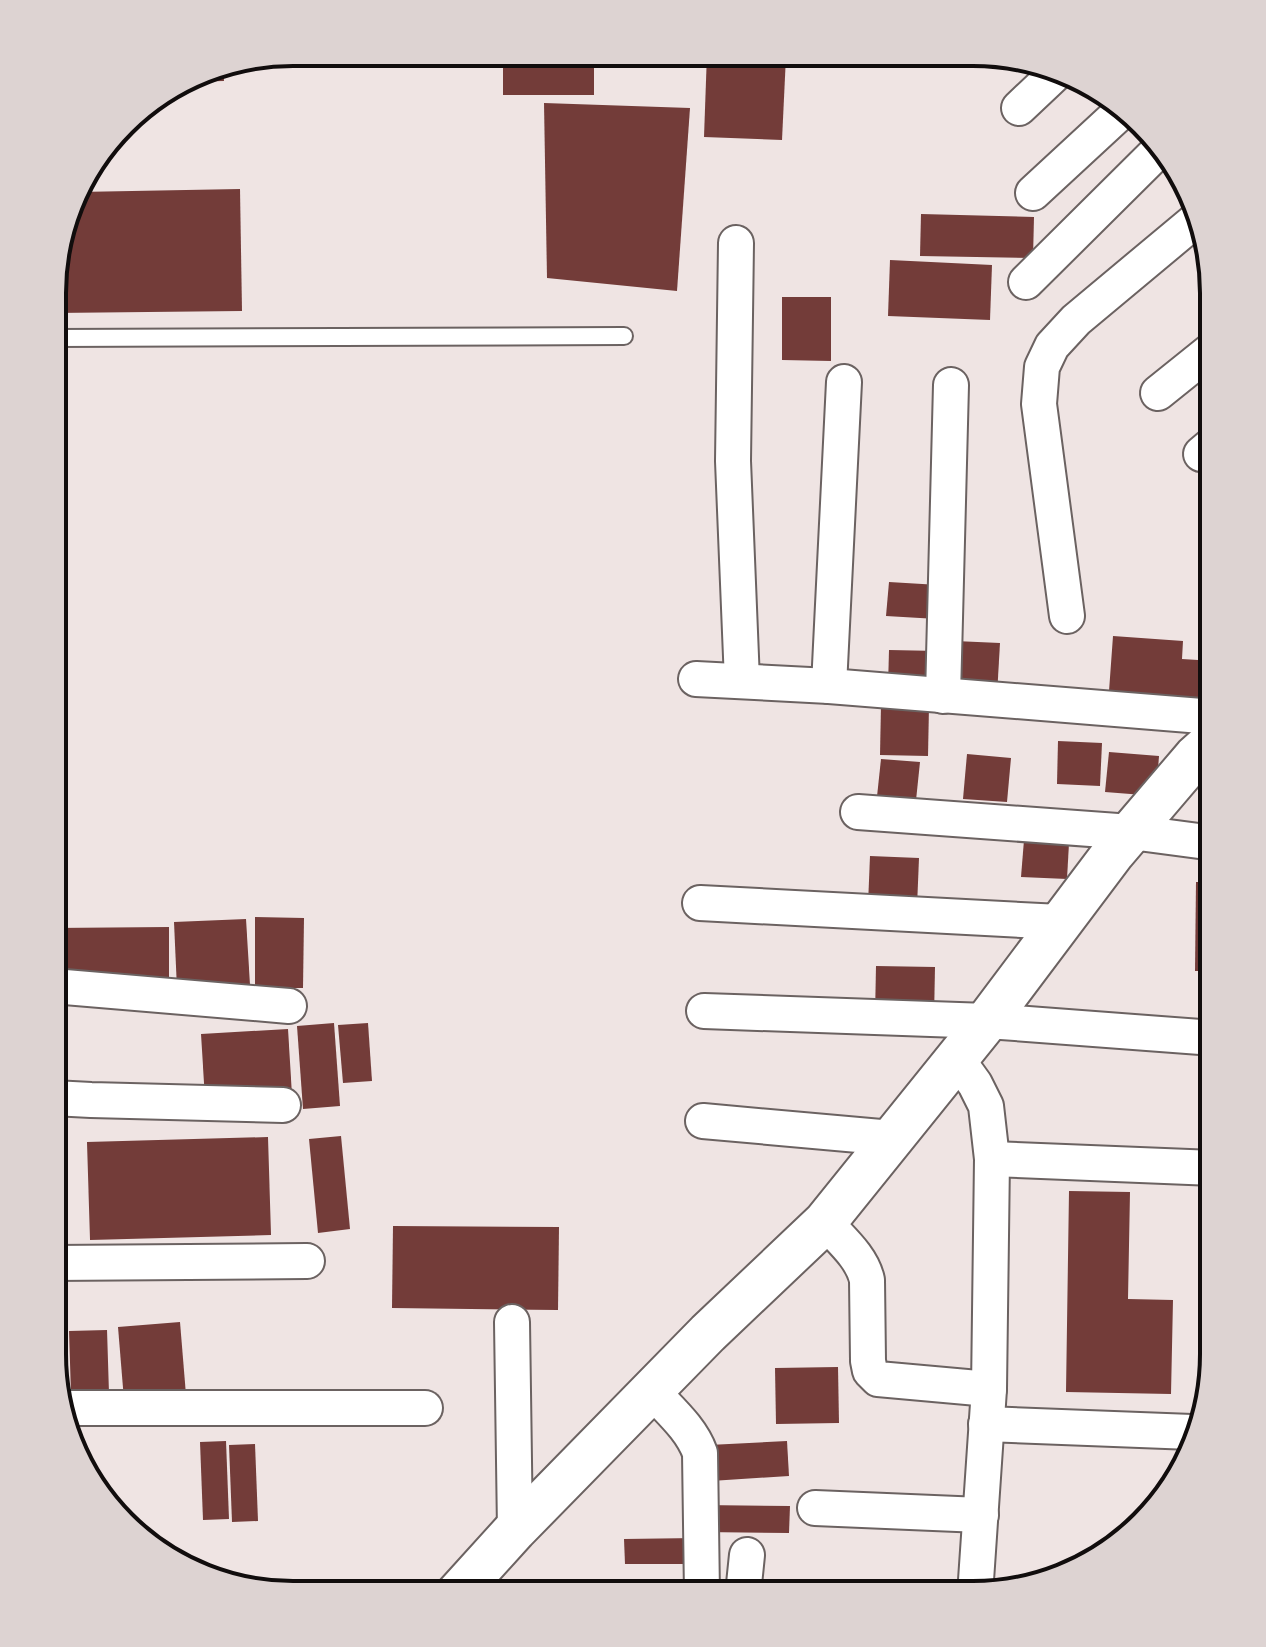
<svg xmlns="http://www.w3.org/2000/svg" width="1266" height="1647" viewBox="0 0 1266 1647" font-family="Montserrat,sans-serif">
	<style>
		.building { fill: #733c39 }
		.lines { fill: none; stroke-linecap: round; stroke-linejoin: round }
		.service-casing { stroke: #6b6261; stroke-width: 20 }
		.minor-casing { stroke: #6b6261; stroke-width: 38 }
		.tertiary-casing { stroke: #6b6261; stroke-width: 46 }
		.service { stroke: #fff; stroke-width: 16 }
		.minor { stroke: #fff; stroke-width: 34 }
		.tertiary { stroke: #fff; stroke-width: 42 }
		.rim { fill: none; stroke: #110d0d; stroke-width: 4 }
	</style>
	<rect width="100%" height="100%" fill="#efe4e3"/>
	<g class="building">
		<rect x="503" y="53" width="91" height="42"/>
		<polygon points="707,53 786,56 782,140 704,137"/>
		<polygon points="223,64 224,81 186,82 215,65"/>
		<polygon points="544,103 690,108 677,291 547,278"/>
		<polygon points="240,189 242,311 54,313 54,261 78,192"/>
		<polygon points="921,214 1034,217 1033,258 920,256"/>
		<polygon points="890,260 992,265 990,320 888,316"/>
		<polygon points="782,297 831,297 831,361 782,360"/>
		<polygon points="889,582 939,585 937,619 886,616"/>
		<polygon points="1113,636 1183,641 1182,659 1214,661 1214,713 1108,705"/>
		<polygon points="955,641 1000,643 997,695 952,693"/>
		<polygon points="889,650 939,651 938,688 888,687"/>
		<polygon points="881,705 929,706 928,756 880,755"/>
		<polygon points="1058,741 1102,743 1100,786 1057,784"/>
		<polygon points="1109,752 1159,756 1156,796 1105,792"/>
		<polygon points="967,754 1011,758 1007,802 963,799"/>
		<polygon points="881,759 920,762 915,810 876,806"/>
		<polygon points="65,782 67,843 53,843 53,783"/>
		<polygon points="1024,840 1069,843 1067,879 1021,877"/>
		<polygon points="870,856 919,858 917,907 868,905"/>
		<polygon points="1196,882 1214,882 1214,971 1195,971"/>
		<polygon points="255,917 304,918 303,988 255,988"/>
		<polygon points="246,919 250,985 177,989 174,922"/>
		<polygon points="169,927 169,978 53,979 53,928"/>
		<polygon points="876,966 935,967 934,1018 875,1016"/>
		<polygon points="334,1023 340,1106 303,1109 297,1026"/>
		<polygon points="368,1023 372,1081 343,1083 338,1025"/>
		<polygon points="288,1029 292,1095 205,1099 201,1034"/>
		<polygon points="341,1136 350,1229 318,1233 309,1139"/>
		<polygon points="268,1137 271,1235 90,1240 87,1142"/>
		<polygon points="1069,1191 1130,1192 1128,1299 1173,1300 1171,1394 1066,1392"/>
		<polygon points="393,1226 559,1227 558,1310 392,1308"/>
		<polygon points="62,1307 66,1360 54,1361 52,1308"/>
		<polygon points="180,1322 186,1395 124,1400 118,1327"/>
		<polygon points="107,1330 109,1393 71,1395 69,1331"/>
		<polygon points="838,1367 839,1423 776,1424 775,1368"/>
		<polygon points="226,1441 229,1519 203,1520 200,1442"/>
		<polygon points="787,1441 789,1476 711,1481 709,1445"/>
		<polygon points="255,1444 258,1521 232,1522 229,1445"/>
		<polygon points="702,1505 790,1506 789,1533 702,1532"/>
		<polygon points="696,1538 696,1564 625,1564 624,1539"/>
		<polygon points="617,1589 667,1590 667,1594 617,1594"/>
	</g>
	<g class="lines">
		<g class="service-casing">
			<polyline id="service" points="54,338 624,336"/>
		</g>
		<g class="minor-casing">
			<g id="minor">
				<polyline points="1019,108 1054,75"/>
				<polyline points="1033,193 1125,108"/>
				<polyline points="736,243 733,461 742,681"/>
				<polyline points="1026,282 1159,150"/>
				<polyline points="1158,393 1214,348"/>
				<polyline points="1201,454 1214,443"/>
				<polyline points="1067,616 1039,404 1042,367 1052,346 1076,320 1197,219"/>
				<polyline points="696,679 829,686 1214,717"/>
				<polyline points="829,686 844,382"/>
				<polyline points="943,696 951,385"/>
				<polyline points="858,812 1131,832 1214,843"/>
				<polyline points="700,903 1060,922"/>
				<polyline points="53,986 289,1006"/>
				<polyline points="704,1011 987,1021 1214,1038"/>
				<polyline points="957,1059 975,1084 986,1106 992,1159 989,1389 975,1595"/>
				<polyline points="53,1098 91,1100 283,1105"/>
				<polyline points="703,1121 892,1138"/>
				<polyline points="992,1159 1214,1168"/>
				<path d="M825 1222C841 1240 862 1257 867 1280L868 1361 870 1371 878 1379 989 1389"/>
				<polyline points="52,1263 307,1261"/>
				<polyline points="512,1322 515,1530"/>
				<path d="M652 1391C669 1410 691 1428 700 1453L702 1594"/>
				<polyline points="65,1408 425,1408"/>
				<polyline points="986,1424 1192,1432"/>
				<polyline points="815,1508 981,1515"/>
				<polyline points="743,1594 747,1555"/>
			</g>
		</g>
		<g class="tertiary-casing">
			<polyline id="tertiary" points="457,1594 515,1530 708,1333 825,1222 987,1021 1114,852 1195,757 1214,740"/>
		</g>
		<use href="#service" class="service"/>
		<use href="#minor" class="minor"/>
		<use href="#tertiary" class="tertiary"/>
	</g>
	<path d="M0 0H1266V1647H0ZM293 66H973A227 227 0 0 1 1200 293V1354A227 227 0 0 1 973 1581H293A227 227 0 0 1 66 1354V293A227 227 0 0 1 293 66Z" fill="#ddd3d2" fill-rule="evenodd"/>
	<path class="rim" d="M293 66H973A227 227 0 0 1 1200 293V1354A227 227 0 0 1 973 1581H293A227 227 0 0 1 66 1354V293A227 227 0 0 1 293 66Z"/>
</svg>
